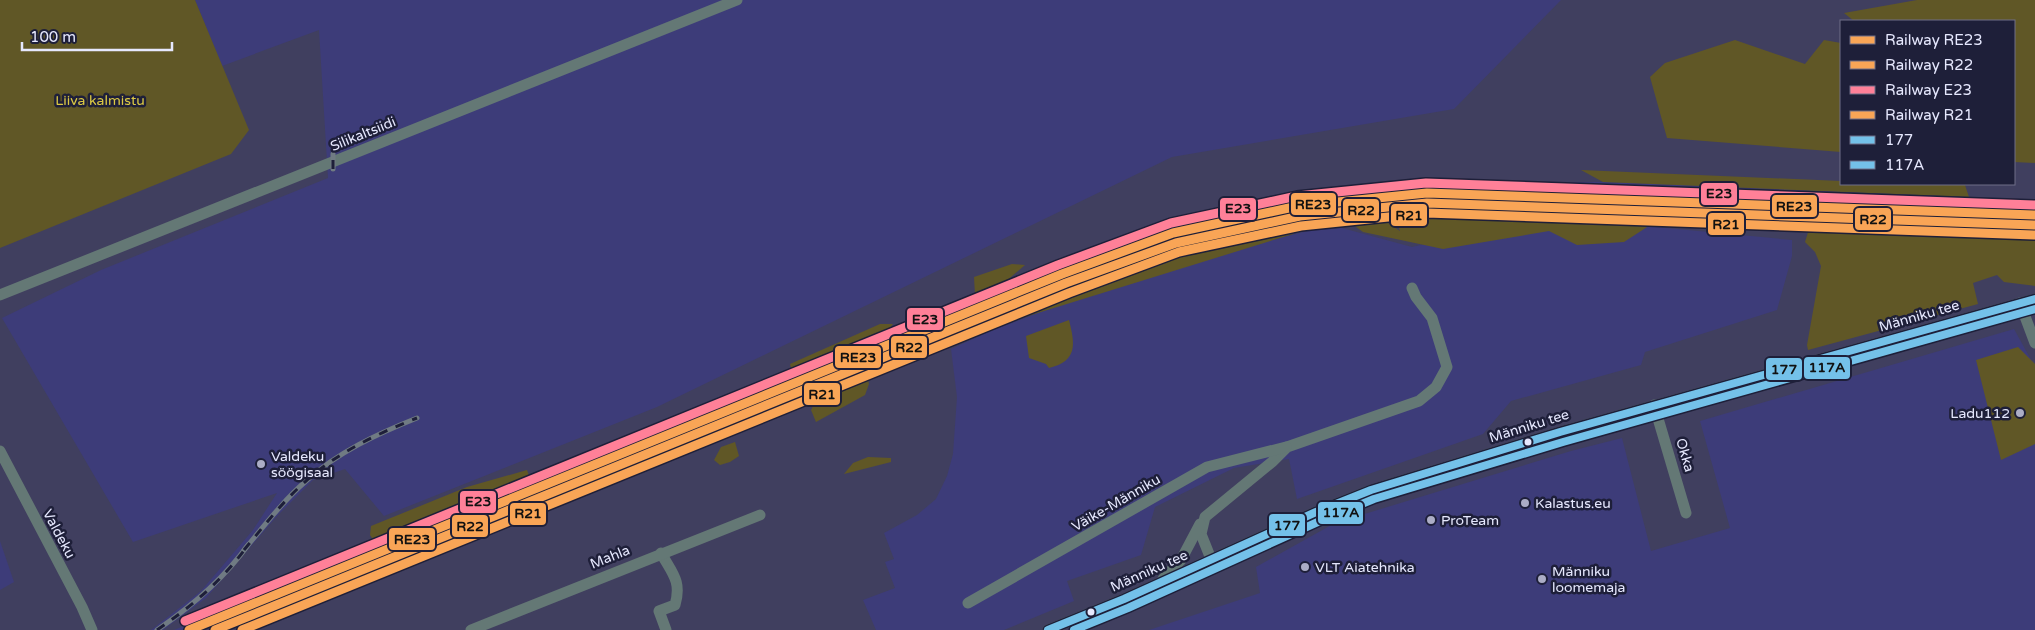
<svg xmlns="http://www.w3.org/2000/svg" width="2035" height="630" viewBox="0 0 2035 630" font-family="'Varela Round',sans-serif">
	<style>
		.built { fill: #3d3c79 }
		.green { fill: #605726 }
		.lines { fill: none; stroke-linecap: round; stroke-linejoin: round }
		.minor { stroke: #647875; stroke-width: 11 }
		.rail-casing { stroke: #707b83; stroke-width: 5 }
		.rail { stroke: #1e1f39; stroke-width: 3; stroke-dasharray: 9; stroke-linecap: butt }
		.bus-1-casing { stroke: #1e1f39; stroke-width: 11 }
		.bus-2-casing { stroke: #1e1f39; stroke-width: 11 }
		.bus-1 { stroke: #74c1e9; stroke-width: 8 }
		.bus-2 { stroke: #74c1e9; stroke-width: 8 }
		.rail-1-casing { stroke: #1e1f39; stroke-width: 12 }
		.rail-2-casing { stroke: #1e1f39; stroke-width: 12 }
		.rail-3-casing { stroke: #1e1f39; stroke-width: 12 }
		.rail-4-casing { stroke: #1e1f39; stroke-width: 12 }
		.rail-1 { stroke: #f9a556; stroke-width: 9 }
		.rail-2 { stroke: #f9a556; stroke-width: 9 }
		.rail-3 { stroke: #ff8098; stroke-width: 9 }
		.rail-4 { stroke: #f9a556; stroke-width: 9 }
		.poi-dot { fill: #acadc6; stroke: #1e1f39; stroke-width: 2 }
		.bus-dot { fill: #e6e8fe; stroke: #1e1f39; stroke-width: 2 }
		.labels { text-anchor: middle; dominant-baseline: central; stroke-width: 5; stroke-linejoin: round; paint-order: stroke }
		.park-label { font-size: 14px; fill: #dcc944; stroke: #1e1f39 }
		.street-label { font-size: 14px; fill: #e6e8fe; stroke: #1e1f39 }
		.poi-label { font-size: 14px; fill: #e6e8fe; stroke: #1e1f39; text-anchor: start }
		.line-badge { stroke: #1e1f39; stroke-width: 2 }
		.pale-badge-label { font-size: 14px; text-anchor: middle; font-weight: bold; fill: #111 }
	</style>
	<rect width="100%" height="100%" fill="#403f5f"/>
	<g class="built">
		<polygon points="195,0 1561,0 1454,109 1172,157 657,407 384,516 345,469 313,480 278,515 206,598 163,630 151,630 201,591 253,530 277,493 133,542 2,318 101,270 328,178 319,30 222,66"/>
		<polygon points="1603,182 1969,197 2035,203 2035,226 1815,220 1675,211 1539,204 1428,205 1327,214 1201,238 1086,273 199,630 174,630 968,302 1085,258 1202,219 1327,193 1427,183"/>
		<polygon points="1550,217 1792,240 1792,256 1777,310 1645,352 1641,365 1511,401 1483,434 1297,499 1289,459 1234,468 1155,507 1141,555 1067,581 1074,601 1004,630 876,630 863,600 895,588 885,562 894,559 884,533 917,515 936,499 947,476 953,454 957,397 951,349 990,331 1153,270 1331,225 1412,247"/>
		<polygon points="2014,329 2035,367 2035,630 1149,630 1260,593 1256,567 1335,523 1571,451 1622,438 1651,551 1730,528 1700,421"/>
		<polygon points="0,541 14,582 0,590"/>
	</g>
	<g class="green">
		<polygon points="0,0 195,0 249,130 231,154 0,248"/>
		<polygon points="1917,0 2035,0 2035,163 2014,162 2014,21 1854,21 1844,13"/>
		<polygon points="1735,40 1805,64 1824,40 1841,43 1841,152 1667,138 1650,77 1665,63"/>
		<polygon points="1581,170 1841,181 1841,184 1965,185 1969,197 1603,182"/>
		<polygon points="1429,210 1658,220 1624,242 1577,245 1549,231 1443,249 1363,232 1352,224 1351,219 1373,213 1400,231 1393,215"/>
		<polygon points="1815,220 2035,226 2035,286 2004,282 1997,275 1973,283 1978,304 1808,350 1807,345 1821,266 1815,252 1805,242 1810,226"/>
		<polygon points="1286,222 1293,234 1012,321 1009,305 1086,273 1094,282 1118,273 1120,263 1139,257 1147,264 1201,238"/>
		<polygon points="1012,264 1025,265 998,288 975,295 974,277"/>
		<path d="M1069 320C1075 344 1078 361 1049 368L1046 364 1029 358 1026 336Z"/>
		<polygon points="880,324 893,324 882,338 792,372 790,364"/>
		<polygon points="2018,347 2035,364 2035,444 2001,460 1976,360"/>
		<polygon points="867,375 869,384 865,395 816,422 811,410 818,397"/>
		<polygon points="735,442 739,456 730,462 720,465 714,460 721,447"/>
		<polygon points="868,457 891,458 891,462 844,474 853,463"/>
		<polygon points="527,470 530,478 516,485 425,525 374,541 370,535 371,526 467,487"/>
	</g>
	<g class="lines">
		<g class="minor">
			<polyline points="0,295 737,0"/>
			<polyline points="2020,303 2035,343"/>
			<polyline points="1654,405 1686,513"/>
			<polyline points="0,451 82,607 92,630"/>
			<path d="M661 553C672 573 682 581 675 605L659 611 666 630"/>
			<polyline points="1211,559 1201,534 1205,517 1272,462 1287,447 1419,401 1436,387 1447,367 1432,318 1416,297 1412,288"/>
			<polyline points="1163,579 1181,560 1200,524"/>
			<polyline points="968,603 1207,467 1286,447"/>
			<polyline points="471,630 760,515"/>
			<polyline points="1048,630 1124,599 1316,512 1371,490 1560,432 2035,299"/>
		</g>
		<g class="rail-casing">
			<g id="rail">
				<polyline points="333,169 333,154"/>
				<path d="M244 550C264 526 283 501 306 481 338 452 377 434 417 418"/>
				<path d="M157 630C192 606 223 580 248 545"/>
			</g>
		</g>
		<use href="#rail" class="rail"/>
		<g class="bus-1-casing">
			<polyline id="bus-1" points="1048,630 1124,599 1316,512 1371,490 1560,432 2035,299"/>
		</g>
		<g class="bus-2-casing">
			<polyline id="bus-2" points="1074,630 1128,608 1320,521 1374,499 1563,442 2035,309"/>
		</g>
		<use href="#bus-1" class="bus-1"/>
		<use href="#bus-2" class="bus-2"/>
		<g class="rail-1-casing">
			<polyline id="rail-1" points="189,630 1062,274 1173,233 1298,206 1427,193 2035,215"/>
		</g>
		<g class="rail-2-casing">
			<polyline id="rail-2" points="215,630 1066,283 1176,243 1300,216 1427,203 2035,225"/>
		</g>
		<g class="rail-3-casing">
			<polyline id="rail-3" points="185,621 1058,265 1171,223 1297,196 1426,183 2035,205"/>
		</g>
		<g class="rail-4-casing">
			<polyline id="rail-4" points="242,630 1069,293 1179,252 1301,226 1427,213 2034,235"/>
		</g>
		<use href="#rail-1" class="rail-1"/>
		<use href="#rail-2" class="rail-2"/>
		<use href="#rail-3" class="rail-3"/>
		<use href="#rail-4" class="rail-4"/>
	</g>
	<g class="poi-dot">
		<circle cx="2020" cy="413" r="5"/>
		<circle cx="261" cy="464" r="5"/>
		<circle cx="1525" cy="503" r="5"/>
		<circle cx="1431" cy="520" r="5"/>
		<circle cx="1305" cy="567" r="5"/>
		<circle cx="1542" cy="579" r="5"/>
	</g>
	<g class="bus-dot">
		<circle cx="1528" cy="442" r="4.5"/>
		<circle cx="1091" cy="612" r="4.5"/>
	</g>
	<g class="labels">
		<g class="park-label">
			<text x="100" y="100">Liiva kalmistu</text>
		</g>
		<g class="street-label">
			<text transform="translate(363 134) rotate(-22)">Silikaltsiidi</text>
			<text transform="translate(1919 316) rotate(-16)">Männiku tee</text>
			<text transform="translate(1529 426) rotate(-17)">Männiku tee</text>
			<text transform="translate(1685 455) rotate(74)">Okka</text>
			<text transform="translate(1116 503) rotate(-30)">Väike-Männiku</text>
			<text transform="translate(59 534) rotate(62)">Valdeku</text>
			<text transform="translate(610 557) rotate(-22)">Mahla</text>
			<text transform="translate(1149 571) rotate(-24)">Männiku tee</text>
		</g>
		<g class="poi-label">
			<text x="2010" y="413" text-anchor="end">Ladu112</text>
			<text x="271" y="456">Valdeku<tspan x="271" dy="16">söögisaal</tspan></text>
			<text x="1535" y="503">Kalastus.eu</text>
			<text x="1441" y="520">ProTeam</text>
			<text x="1315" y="567">VLT Aiatehnika</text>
			<text x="1552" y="571">Männiku<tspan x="1552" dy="16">loomemaja</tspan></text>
		</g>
	</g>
	<g class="line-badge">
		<rect x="1700" y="182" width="38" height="24" rx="5" fill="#ff8098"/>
		<rect x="1290" y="192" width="47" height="24" rx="5" fill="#f9a556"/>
		<rect x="1771" y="194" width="47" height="24" rx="5" fill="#f9a556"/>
		<rect x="1219" y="197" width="38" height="24" rx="5" fill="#ff8098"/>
		<rect x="1342" y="198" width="38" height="24" rx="5" fill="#f9a556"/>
		<rect x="1390" y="203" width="38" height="24" rx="5" fill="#f9a556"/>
		<rect x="1854" y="207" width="38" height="24" rx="5" fill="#f9a556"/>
		<rect x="1707" y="212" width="38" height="24" rx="5" fill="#f9a556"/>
		<rect x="906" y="307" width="38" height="24" rx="5" fill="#ff8098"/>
		<rect x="890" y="335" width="38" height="24" rx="5" fill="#f9a556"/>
		<rect x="834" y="345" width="48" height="24" rx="5" fill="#f9a556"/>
		<rect x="1803" y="356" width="48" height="24" rx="5" fill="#74c1e9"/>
		<rect x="1765" y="357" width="38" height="24" rx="5" fill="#74c1e9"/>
		<rect x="803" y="382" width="38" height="24" rx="5" fill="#f9a556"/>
		<rect x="459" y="490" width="38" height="24" rx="5" fill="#ff8098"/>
		<rect x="1317" y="501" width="47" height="24" rx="5" fill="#74c1e9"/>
		<rect x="509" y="502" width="38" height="24" rx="5" fill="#f9a556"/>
		<rect x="1268" y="513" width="38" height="24" rx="5" fill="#74c1e9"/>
		<rect x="451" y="514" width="38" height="24" rx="5" fill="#f9a556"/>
		<rect x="388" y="527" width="48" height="24" rx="5" fill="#f9a556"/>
	</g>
	<g class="pale-badge-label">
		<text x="1719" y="198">E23</text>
		<text x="1313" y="209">RE23</text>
		<text x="1794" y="211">RE23</text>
		<text x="1238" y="213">E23</text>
		<text x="1361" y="215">R22</text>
		<text x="1409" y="220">R21</text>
		<text x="1873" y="224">R22</text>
		<text x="1726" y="229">R21</text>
		<text x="925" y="324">E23</text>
		<text x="909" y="352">R22</text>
		<text x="858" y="362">RE23</text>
		<text x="1827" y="372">117A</text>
		<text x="1784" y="374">177</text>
		<text x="822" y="399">R21</text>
		<text x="478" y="506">E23</text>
		<text x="1341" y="517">117A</text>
		<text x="528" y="518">R21</text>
		<text x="1287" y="530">177</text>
		<text x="470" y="531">R22</text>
		<text x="412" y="544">RE23</text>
	</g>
	<rect x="1840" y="20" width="175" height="165" fill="#1e1f39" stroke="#6e6f88"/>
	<rect x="1850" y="36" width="25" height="8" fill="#f9a556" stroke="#6e6f88"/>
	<text x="1885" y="45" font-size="15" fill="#e6e8fe">Railway RE23</text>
	<rect x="1850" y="61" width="25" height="8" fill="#f9a556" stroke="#6e6f88"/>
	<text x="1885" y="70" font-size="15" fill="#e6e8fe">Railway R22</text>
	<rect x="1850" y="86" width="25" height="8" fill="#ff8098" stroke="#6e6f88"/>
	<text x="1885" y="95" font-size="15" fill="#e6e8fe">Railway E23</text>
	<rect x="1850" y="111" width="25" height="8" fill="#f9a556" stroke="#6e6f88"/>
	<text x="1885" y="120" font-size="15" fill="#e6e8fe">Railway R21</text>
	<rect x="1850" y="136" width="25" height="8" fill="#74c1e9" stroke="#6e6f88"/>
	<text x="1885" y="145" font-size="15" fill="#e6e8fe">177</text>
	<rect x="1850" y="161" width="25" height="8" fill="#74c1e9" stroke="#6e6f88"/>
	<text x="1885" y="170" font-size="15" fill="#e6e8fe">117A</text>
	<path d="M22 42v8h150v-8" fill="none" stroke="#e6e8fe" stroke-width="2.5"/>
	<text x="30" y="42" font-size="15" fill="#e6e8fe" stroke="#1e1f39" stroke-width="4" paint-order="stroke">100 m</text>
</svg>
